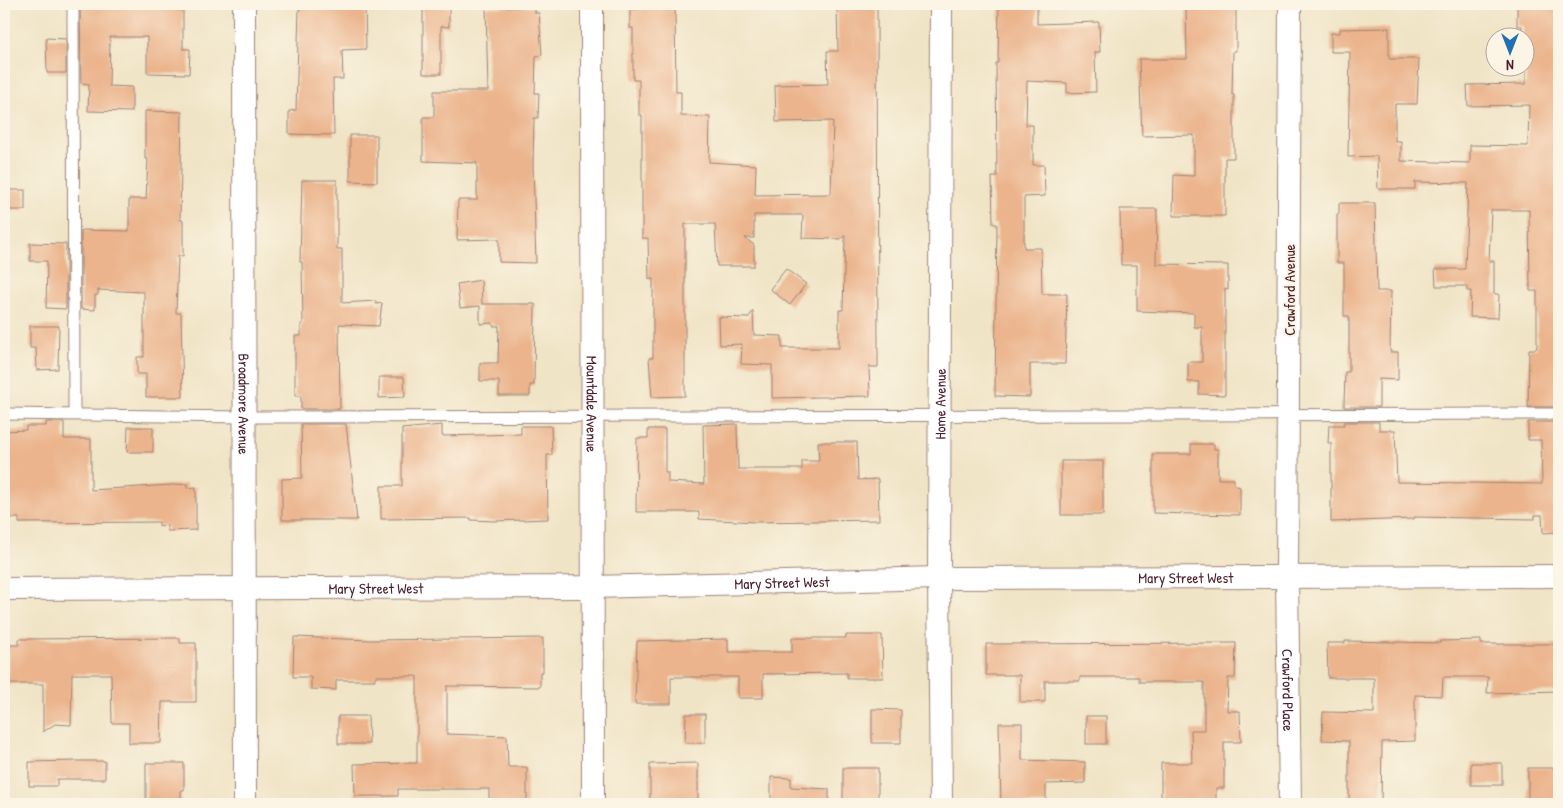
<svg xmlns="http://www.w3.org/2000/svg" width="1563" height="808" viewBox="0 0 1563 808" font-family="'Patrick Hand',sans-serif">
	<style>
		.building { fill: #ebb48c }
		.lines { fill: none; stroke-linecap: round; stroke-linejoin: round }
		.lane-casing { stroke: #9d8278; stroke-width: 13 }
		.street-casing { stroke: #9d8278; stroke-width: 24 }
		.lane { stroke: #fff; stroke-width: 11 }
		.street { stroke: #fff; stroke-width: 22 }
		.labels { text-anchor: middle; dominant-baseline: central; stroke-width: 4; stroke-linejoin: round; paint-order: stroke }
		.street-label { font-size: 15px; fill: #4a1f2b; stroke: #fcf5e5 }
	</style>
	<rect width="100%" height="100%" fill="#fcf5e5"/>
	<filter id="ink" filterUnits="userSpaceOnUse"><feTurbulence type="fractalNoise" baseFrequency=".02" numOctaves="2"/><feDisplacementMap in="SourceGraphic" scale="10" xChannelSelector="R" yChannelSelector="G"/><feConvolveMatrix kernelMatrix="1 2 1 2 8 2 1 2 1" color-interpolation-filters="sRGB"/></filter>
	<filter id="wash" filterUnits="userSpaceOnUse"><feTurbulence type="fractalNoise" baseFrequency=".0096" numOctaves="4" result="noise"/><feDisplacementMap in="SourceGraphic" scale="20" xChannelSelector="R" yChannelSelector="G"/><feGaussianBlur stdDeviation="1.12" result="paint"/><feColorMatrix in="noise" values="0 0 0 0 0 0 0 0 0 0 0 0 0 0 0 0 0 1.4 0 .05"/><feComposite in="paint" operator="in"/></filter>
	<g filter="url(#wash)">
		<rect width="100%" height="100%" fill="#f0e4c6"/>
		<g id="blocks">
			<g class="building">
				<polygon points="80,4 177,4 177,10 183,10 183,49 190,49 189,74 147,73 147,37 110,37 109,86 132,87 132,112 88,111 89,84 81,83"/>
				<polygon points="302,4 365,4 366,49 342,50 343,79 333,79 334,135 289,134 289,111 296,110 299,9 302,9"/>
				<polygon points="638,4 668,4 668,10 675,10 676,92 681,92 681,116 710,117 709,162 756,165 755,195 831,194 833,121 776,122 775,85 828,84 827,51 838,51 837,4 877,4 878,367 869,367 870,396 772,398 772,365 741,364 742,344 720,345 719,317 748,318 753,311 754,335 782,336 782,348 839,348 839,310 843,310 845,235 841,239 802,238 803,215 754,215 754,238 745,238 754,245 754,266 717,266 715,224 685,224 685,396 652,397 649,358 653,358 653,279 649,279 648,238 642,238 642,115 639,115 639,80 633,80 633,28 630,28 630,10 638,9"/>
				<polygon points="999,4 1037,4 1037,24 1099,22 1100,52 1095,52 1096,92 1067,93 1067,83 1027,81 1026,125 1033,125 1033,165 1044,165 1045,196 1024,197 1024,248 1041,248 1042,294 1067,294 1065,364 1030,364 1030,397 995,396 997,224 993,224 992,177 997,177 996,63 998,63"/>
				<polygon points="1186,4 1236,4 1236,51 1233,51 1232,95 1234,95 1234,158 1225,158 1225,216 1173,216 1174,175 1194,176 1194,135 1142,136 1139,59 1187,59"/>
				<polygon points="1517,4 1559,4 1559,407 1528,407 1529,349 1536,349 1537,346 1537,291 1530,291 1529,210 1491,210 1489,261 1494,261 1494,294 1499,294 1498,318 1470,317 1471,291 1467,291 1467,286 1436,286 1435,269 1465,269 1468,183 1415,182 1415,189 1378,189 1377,156 1348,157 1350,52 1331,52 1331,33 1340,33 1340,29 1389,28 1389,59 1419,59 1417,104 1395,104 1395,141 1401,141 1401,161 1470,163 1470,145 1528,146 1529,105 1468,106 1467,85 1526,84 1526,38 1522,38 1522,26 1517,26"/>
				<polygon points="423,7 449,7 449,27 441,26 441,74 423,74"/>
				<polygon points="486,7 535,7 535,13 539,13 542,55 536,56 535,93 539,93 538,118 534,118 533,166 536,263 499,262 499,239 457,240 458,200 477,200 477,163 423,161 423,117 434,117 434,91 488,91"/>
				<polygon points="46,38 66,39 66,73 47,73"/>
				<polygon points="145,111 182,112 180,220 183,220 183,256 178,256 176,313 181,313 183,397 146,397 146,374 137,374 137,357 144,357 144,292 98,290 98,295 95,295 95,310 81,309 81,230 129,231 129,199 146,199 148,159 145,159"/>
				<polygon points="350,135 377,135 377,182 350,181"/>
				<polygon points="302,180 337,180 337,249 342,249 342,303 376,301 376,304 382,303 379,326 339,324 340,409 301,409 301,396 295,396 295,336 301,336 301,324 303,324 302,262 300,262"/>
				<rect x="4" y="190" width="21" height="20"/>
				<polygon points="1339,203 1375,203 1377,291 1391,291 1390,352 1398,352 1398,380 1379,379 1379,407 1344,407 1345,372 1349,372 1349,316 1344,316 1344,263 1337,263 1337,214 1339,214"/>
				<polygon points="1120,209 1157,209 1156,264 1228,265 1228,290 1225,289 1225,395 1199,394 1199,382 1188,382 1188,362 1202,362 1202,327 1194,327 1194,313 1137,311 1137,265 1121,265"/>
				<polygon points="30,243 66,244 66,309 46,308 47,261 30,261"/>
				<polygon points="786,269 806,284 790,305 770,289"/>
				<polygon points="481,280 482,304 535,304 534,385 530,385 530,396 499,396 499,381 480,381 480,363 498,363 499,326 493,326 493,323 480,324 480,306 460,308 457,284"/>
				<polygon points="30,326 59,326 58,369 37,370 36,348 30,348"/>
				<polygon points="379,377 404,377 405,397 379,398"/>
				<polygon points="46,422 64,422 64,439 91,439 91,490 187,484 187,488 196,487 196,530 167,531 167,525 159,526 159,522 19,523 19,518 4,518 4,431 26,430 26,426 46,426"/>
				<polygon points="1559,422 1559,532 1543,533 1542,515 1535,515 1535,519 1414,517 1414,519 1331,522 1331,443 1328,443 1329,425 1344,425 1344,422 1379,422 1379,430 1395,430 1397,482 1542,484 1541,440 1528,440 1528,422"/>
				<polygon points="301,424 346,424 357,520 282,520 282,479 302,478"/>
				<polygon points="737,424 738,469 802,469 802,461 819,461 818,442 857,442 858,480 878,479 879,520 756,522 699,519 699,512 636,512 637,438 648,438 648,429 665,429 665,472 668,472 668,482 704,484 703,425"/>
				<polygon points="442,425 442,436 521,434 521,426 551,426 552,455 547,455 548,519 495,521 471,520 471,518 381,519 381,486 402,486 402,429"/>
				<polygon points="128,427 153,427 153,452 127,452"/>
				<polygon points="1191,444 1214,444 1214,449 1218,449 1218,479 1234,479 1234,485 1240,487 1240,515 1153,513 1153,454 1191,454"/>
				<rect x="1061" y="461" width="42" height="54"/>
				<polygon points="846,635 882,635 883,678 847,678 847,673 763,674 763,698 738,698 738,677 671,677 671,704 635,704 637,641 728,639 728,652 792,652 792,638 846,638"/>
				<polygon points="294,637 370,640 543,638 543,672 540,672 540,687 447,686 447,734 507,736 508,767 527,767 527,804 489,804 489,789 398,789 398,796 355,796 354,764 417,763 417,676 375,676 375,680 336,680 336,690 311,689 311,677 293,677"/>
				<polygon points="180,638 180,643 196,643 196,702 162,702 161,743 129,743 129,723 112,723 111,674 72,674 71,725 55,724 43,732 43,684 8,684 8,645 19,645 19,639"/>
				<polygon points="1481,640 1481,644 1559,644 1559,691 1487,693 1488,677 1443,677 1442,696 1415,695 1415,741 1382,742 1381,804 1349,804 1349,741 1322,740 1323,712 1374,713 1374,678 1328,678 1327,643 1345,643 1345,641 1440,643 1440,641"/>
				<polygon points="1236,643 1235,678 1228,678 1227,711 1240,711 1241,742 1224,742 1224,788 1216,788 1216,802 1161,803 1161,763 1192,763 1191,730 1204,730 1204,682 1139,682 1139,677 1080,677 1080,681 1045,681 1045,702 1020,702 1020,675 986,675 986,644"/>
				<polygon points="872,709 901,710 901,743 872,743"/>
				<polygon points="686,714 705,714 705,743 685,743"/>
				<polygon points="338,716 368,716 369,744 338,744"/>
				<rect x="1086" y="716" width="20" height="28"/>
				<polygon points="999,723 1022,723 1022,760 1085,762 1085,783 1046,784 1046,804 1001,804"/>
				<polygon points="76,761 105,761 105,779 57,779 57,786 29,786 29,762"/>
				<polygon points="146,763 184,763 184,790 181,790 181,804 146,804"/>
				<polygon points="698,763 698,804 650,804 650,764"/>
				<rect x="1471" y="763" width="31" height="22"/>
				<rect x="843" y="768" width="35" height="36"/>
				<rect x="1528" y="768" width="31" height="36"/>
				<polygon points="771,777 791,778 791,787 829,789 829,804 771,804"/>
			</g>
		</g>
	</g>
	<g filter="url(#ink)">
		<use href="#blocks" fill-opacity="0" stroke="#9d8278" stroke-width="1"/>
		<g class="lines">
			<g class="lane-casing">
				<g id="lane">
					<polyline points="73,4 74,414"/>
					<polyline points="4,414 244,417 1559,414"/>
				</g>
			</g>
			<g class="street-casing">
				<g id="street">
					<path id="s1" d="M244 4 245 804"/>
					<path id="s2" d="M592 4 593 804"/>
					<path id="s3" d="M1290 4 1287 576 1290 804"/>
					<path id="s4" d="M4 589 592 587 939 578 1559 576"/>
					<path id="s5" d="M941 804 939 578 941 4"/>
				</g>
			</g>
			<use href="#lane" class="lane"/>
			<use href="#street" class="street"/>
		</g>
	</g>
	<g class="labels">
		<g class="street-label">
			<text transform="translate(1289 290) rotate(-90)">Crawford Avenue</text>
			<text stroke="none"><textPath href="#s1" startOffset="400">Broadmore Avenue</textPath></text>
			<text stroke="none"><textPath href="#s2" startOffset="400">Mountdale Avenue</textPath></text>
			<text stroke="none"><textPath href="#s5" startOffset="400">Home Avenue</textPath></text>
			<text stroke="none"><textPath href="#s4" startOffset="1182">Mary Street West</textPath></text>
			<text stroke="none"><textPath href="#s4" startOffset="778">Mary Street West</textPath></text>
			<text stroke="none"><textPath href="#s4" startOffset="372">Mary Street West</textPath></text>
			<text stroke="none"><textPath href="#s3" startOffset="686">Crawford Place</textPath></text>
		</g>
	</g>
	<rect width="1563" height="808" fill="none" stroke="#fcf5e5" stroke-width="20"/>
	<g transform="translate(1510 52) rotate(180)"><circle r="24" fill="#fcf5e5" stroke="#b59f9b"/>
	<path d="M0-4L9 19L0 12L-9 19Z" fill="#1f6fb2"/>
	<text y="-8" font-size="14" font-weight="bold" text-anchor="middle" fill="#4a1f2b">N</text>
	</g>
</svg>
